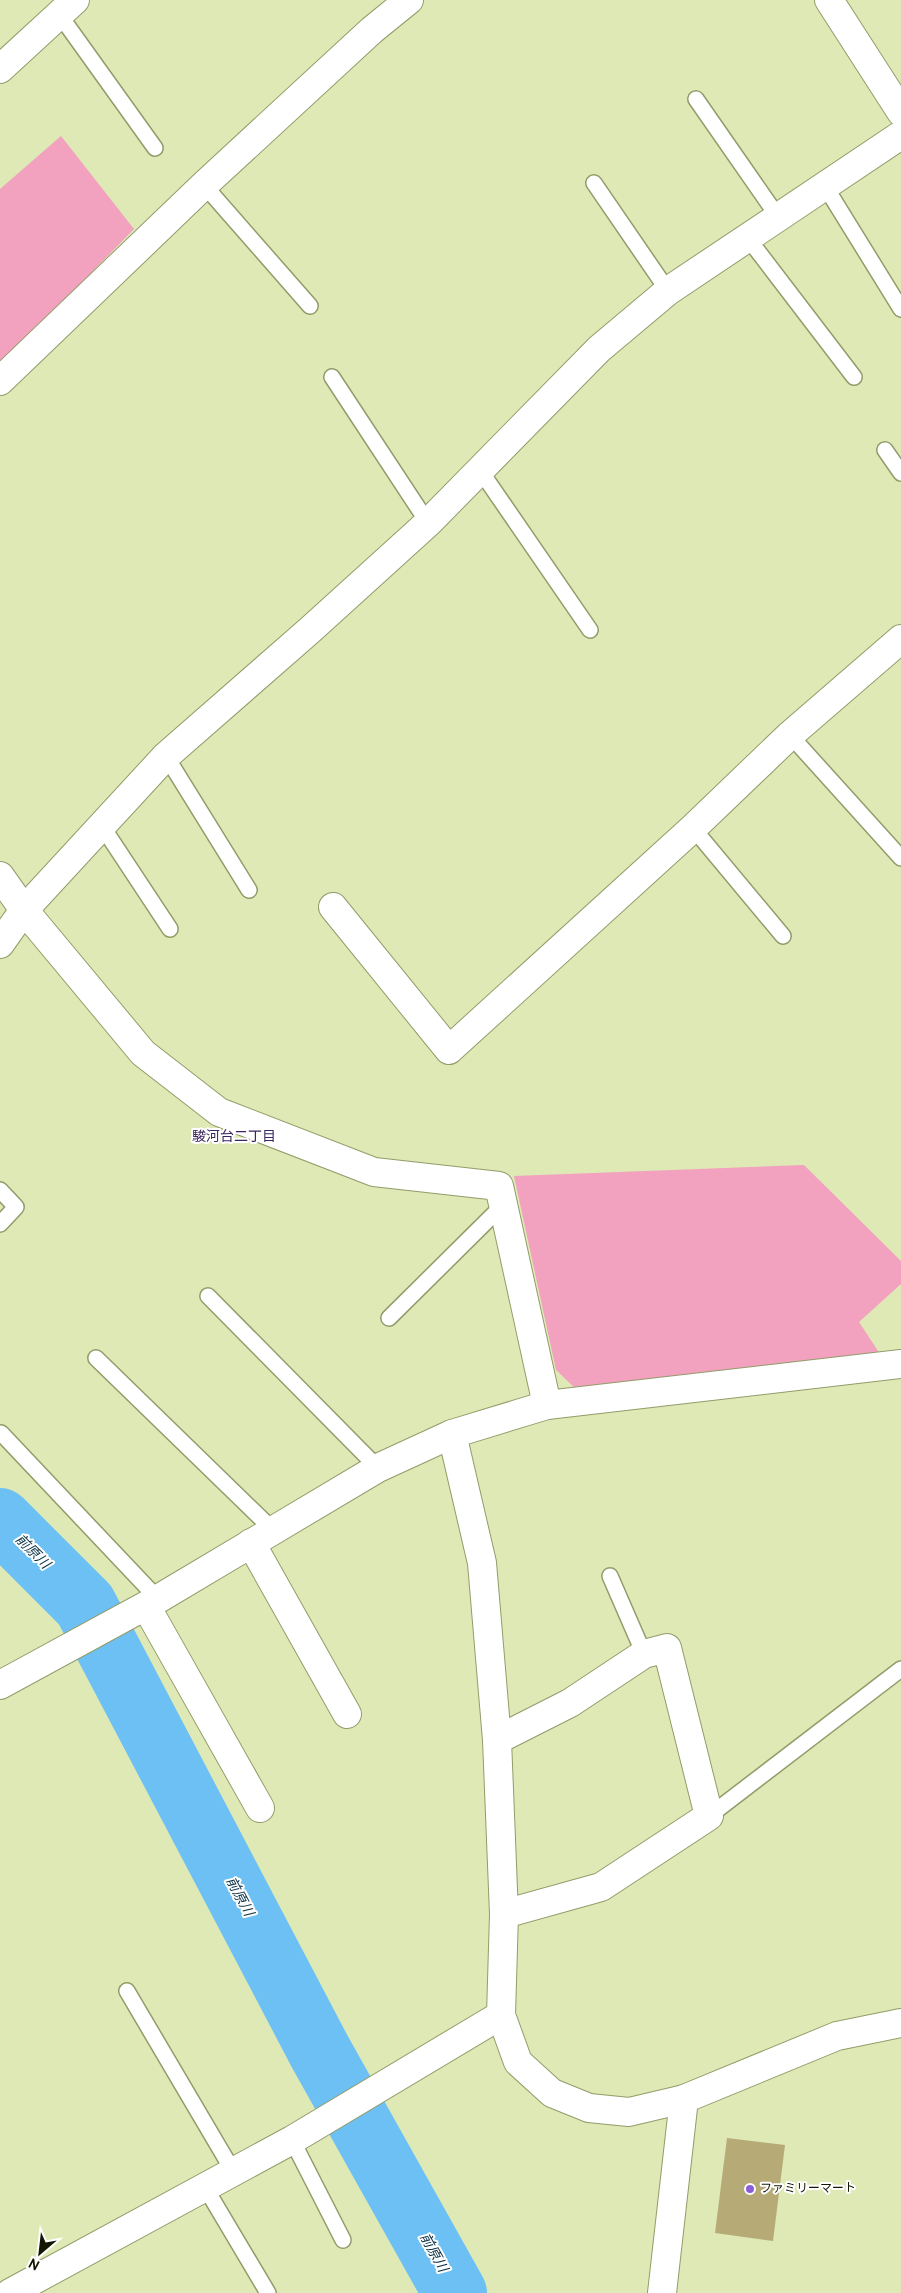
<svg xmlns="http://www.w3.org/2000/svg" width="901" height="2293" viewBox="0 0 901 2293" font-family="Overpass,'Noto Sans JP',sans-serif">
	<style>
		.green { fill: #f2a2be }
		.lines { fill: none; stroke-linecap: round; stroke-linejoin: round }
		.river { stroke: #6dc0f3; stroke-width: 64 }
		.building { fill: #b6aa77 }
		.service-casing { stroke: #929c6a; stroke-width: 18 }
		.minor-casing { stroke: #929c6a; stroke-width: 30 }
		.service { stroke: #fff; stroke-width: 15 }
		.minor { stroke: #fff; stroke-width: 28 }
		.poi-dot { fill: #8a5ed8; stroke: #fff; stroke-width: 2 }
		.labels { text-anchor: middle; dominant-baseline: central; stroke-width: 4; stroke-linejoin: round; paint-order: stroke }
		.poi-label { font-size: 12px; fill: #141704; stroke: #fff; text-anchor: start }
		.neighbourhood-label { font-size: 14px; fill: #3a255f; stroke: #fff }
		.water-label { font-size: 14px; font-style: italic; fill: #092f44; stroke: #fff }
	</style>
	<rect width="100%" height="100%" fill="#dee9b5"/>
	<g class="green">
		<polygon points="61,136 134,229 52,313 0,362 0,189"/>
		<polygon points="804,1165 901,1261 901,1284 859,1322 882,1357 579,1392 556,1370 514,1176"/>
	</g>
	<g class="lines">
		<polyline class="river" points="0,1520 85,1605 320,2052 455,2293"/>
	</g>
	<polygon class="building" points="727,2138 785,2145 773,2241 715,2233"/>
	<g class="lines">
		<g class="service-casing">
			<g id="service">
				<polyline points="59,14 155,148"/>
				<polyline points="696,99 778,217"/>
				<polyline points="594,183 668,291"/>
				<polyline points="204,185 310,306"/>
				<polyline points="825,186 901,309"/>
				<polyline points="747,237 854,377"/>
				<polyline points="332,377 428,523"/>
				<polyline points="885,450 901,473"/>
				<polyline points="480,470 590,630"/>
				<polyline points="790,735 901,858"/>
				<polyline points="166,756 249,890"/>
				<polyline points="102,826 170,929"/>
				<polyline points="693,828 783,936"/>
				<polyline points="0,1190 16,1207 0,1224"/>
				<polyline points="208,1296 378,1468"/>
				<polyline points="389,1318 503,1205"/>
				<polyline points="96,1358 273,1530"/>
				<polyline points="1,1433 158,1599"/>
				<polyline points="610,1576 644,1654"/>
				<polyline points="709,1816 901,1669"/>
				<polyline points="127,1991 233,2171"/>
				<polyline points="292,2140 343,2240"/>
				<polyline points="205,2187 268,2293"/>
			</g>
		</g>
		<g class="minor-casing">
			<g id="minor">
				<polyline points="829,0 901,112"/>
				<polyline points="0,69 75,0"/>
				<polyline points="0,381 204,185 372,30 409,0"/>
				<polyline points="0,876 24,910 143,1053 219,1112 374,1172 499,1186 547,1405"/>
				<polyline points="333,907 449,1050 693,828 790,735 901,639"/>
				<polyline points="0,944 24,910 166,756 310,630 428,523 599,349 668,291 901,135"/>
				<polyline points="452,1434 482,1563 497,1740 504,1914 501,2015 518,2062 552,2093 589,2108 629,2112 684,2099 837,2036 901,2023"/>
				<polyline points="251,1543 347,1714"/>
				<polyline points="146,1606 260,1808"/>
				<polyline points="0,1685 158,1599 378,1468 452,1434 547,1405 901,1364"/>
				<polyline points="497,1740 570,1703 644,1654 667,1648 709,1816 601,1887 504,1914"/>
				<polyline points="10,2293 292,2140 501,2015"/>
				<polyline points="662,2293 684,2099"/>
			</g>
		</g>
		<use href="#service" class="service"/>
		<use href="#minor" class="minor"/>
	</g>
	<circle class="poi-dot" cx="750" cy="2189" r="5"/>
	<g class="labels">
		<g class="poi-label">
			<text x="760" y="2189">ファミリーマート</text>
		</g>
		<g class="neighbourhood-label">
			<text x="234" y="1137">駿河台二丁目</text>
		</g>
		<g class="water-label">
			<text transform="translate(32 1552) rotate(45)">前原川</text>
			<text transform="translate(239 1897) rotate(62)">前原川</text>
			<text transform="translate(433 2253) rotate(61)">前原川</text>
		</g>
	</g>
	<g transform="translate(40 2253) rotate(208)" stroke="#ffffff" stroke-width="4" paint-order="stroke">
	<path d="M0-4L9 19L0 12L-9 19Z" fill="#141704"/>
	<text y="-8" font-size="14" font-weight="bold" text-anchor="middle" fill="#141704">N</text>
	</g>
</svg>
